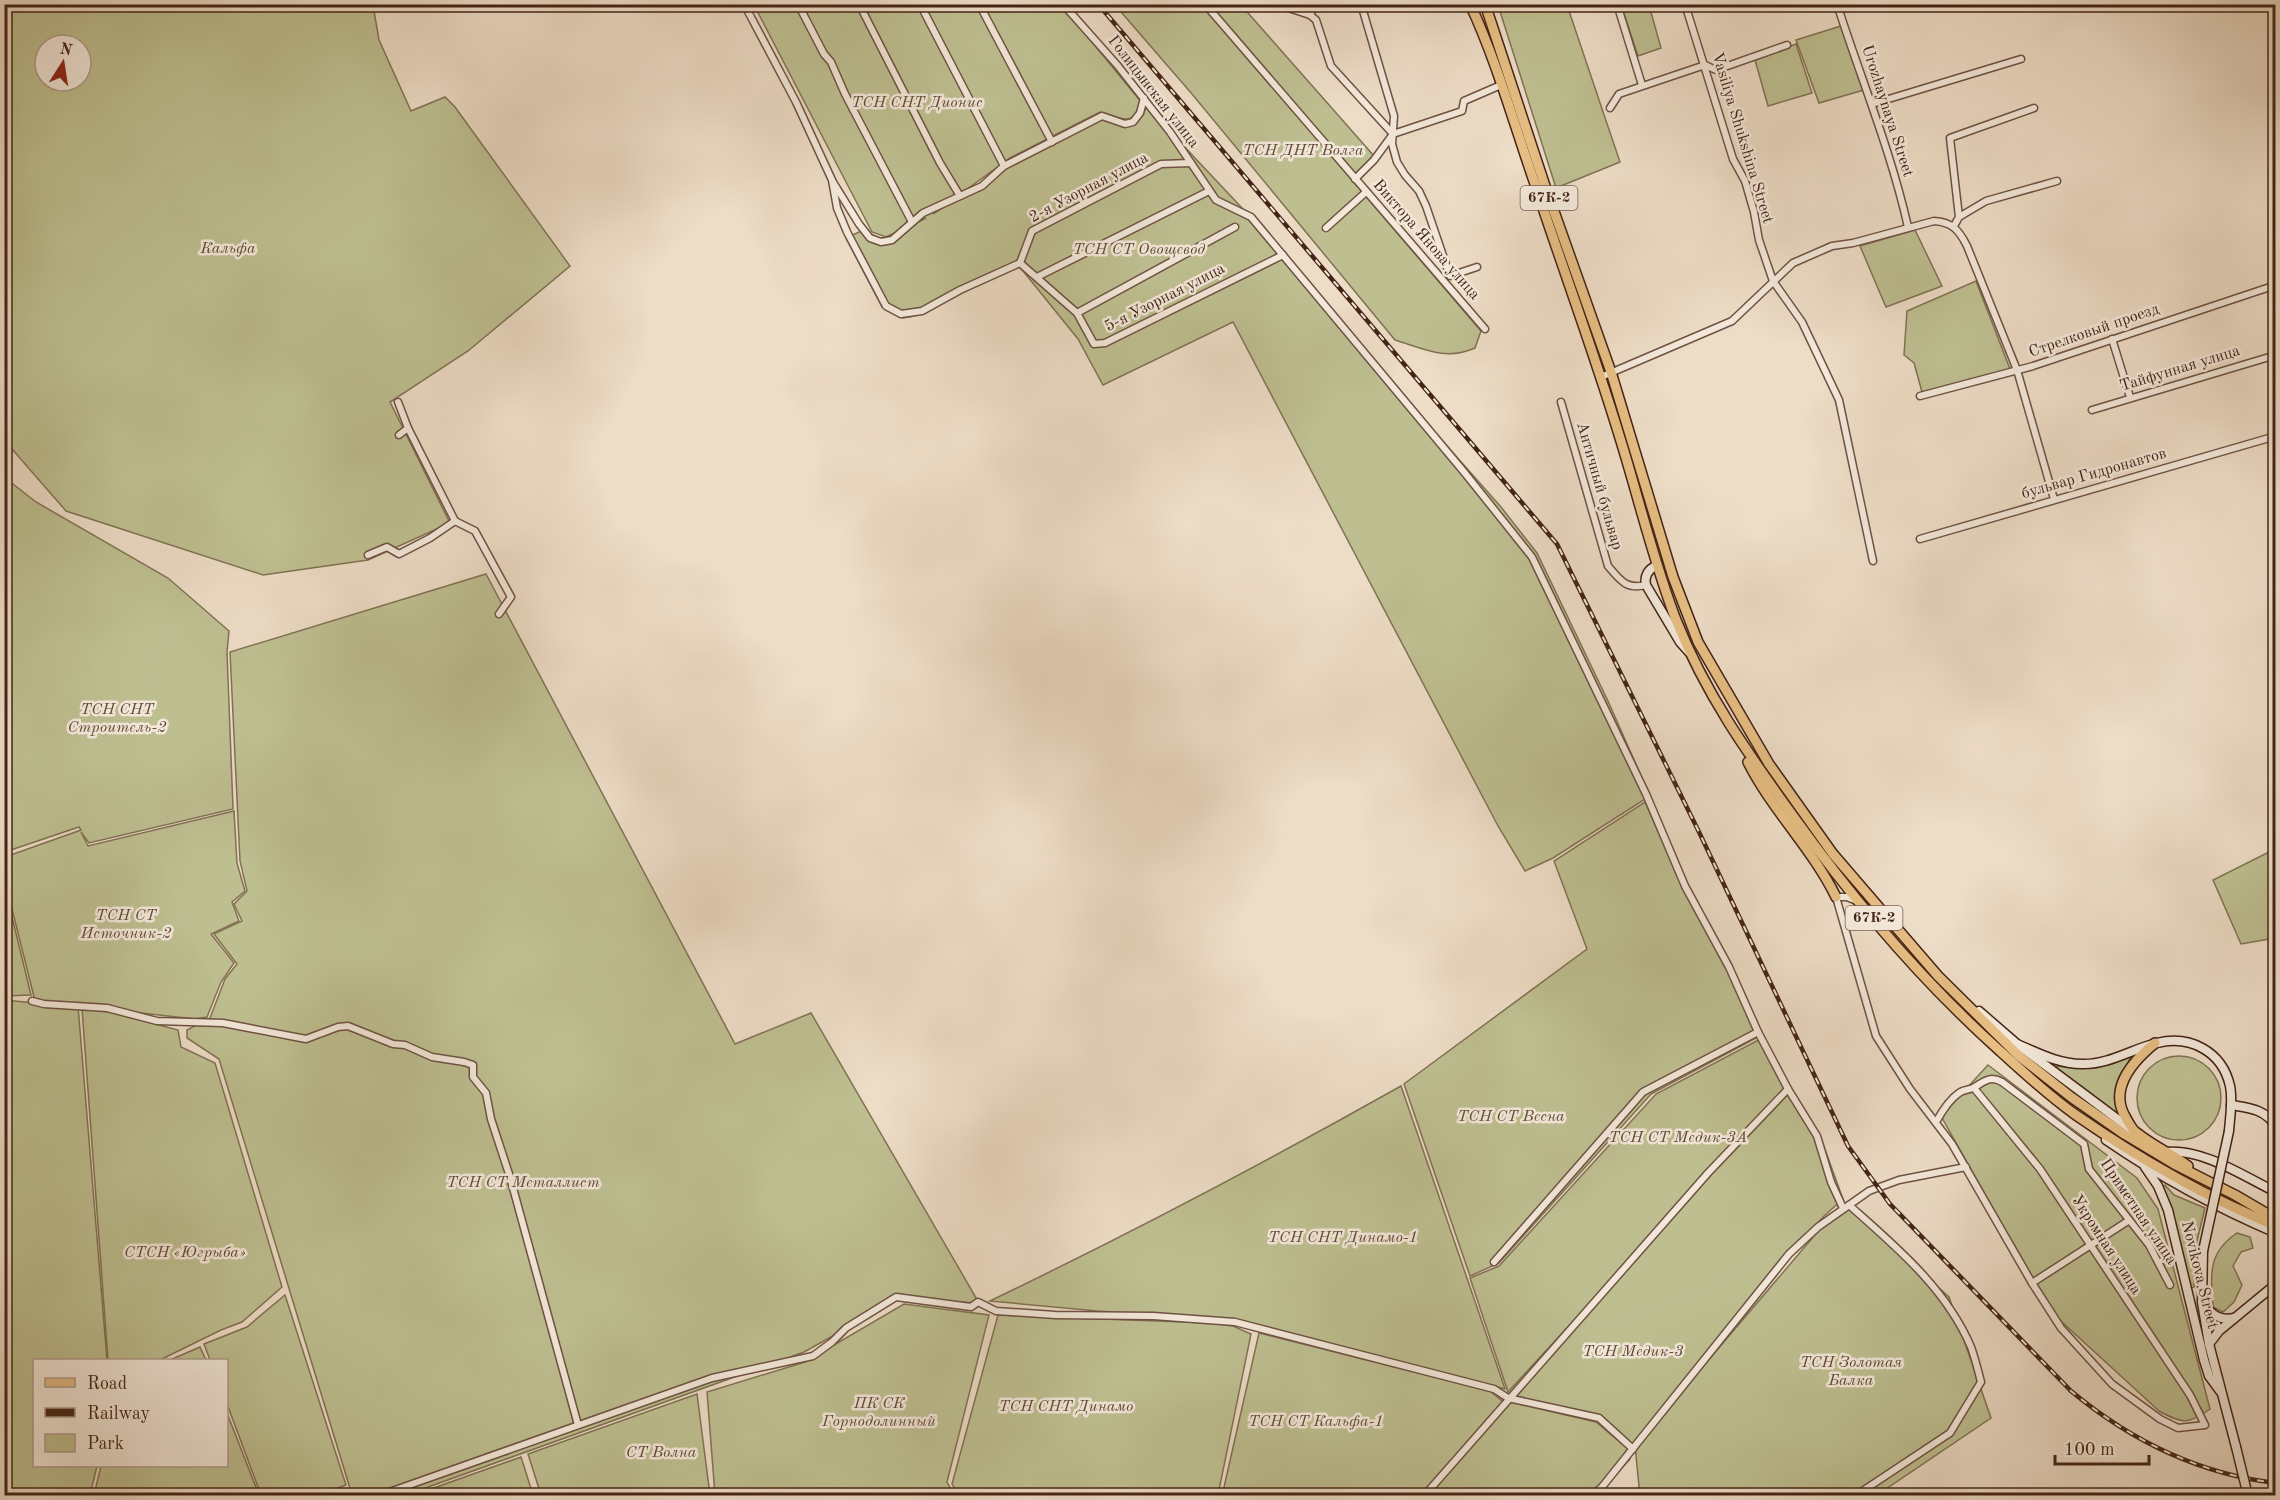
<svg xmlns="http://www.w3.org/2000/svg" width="2280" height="1500" viewBox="0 0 2280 1500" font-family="'Old Standard TT',serif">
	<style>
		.green { fill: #bebf91; stroke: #817254; stroke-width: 1.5; fill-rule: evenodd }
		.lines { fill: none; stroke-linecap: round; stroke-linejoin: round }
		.street-casing { stroke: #6e5243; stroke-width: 9 }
		.secondary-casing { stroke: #442417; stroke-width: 11 }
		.primary-casing { stroke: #442417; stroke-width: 12 }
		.street { stroke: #f3e8da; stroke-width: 6 }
		.secondary { stroke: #f3e8da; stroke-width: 8 }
		.primary { stroke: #e6be83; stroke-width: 9 }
		.rail-casing { stroke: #442417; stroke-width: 4.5 }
		.rail { stroke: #f3e8da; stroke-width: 2; stroke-dasharray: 7; stroke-linecap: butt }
		.secondary-bridge-casing { stroke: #442417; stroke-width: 11; stroke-linecap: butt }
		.secondary-bridge { stroke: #f3e8da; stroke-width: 8 }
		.labels { text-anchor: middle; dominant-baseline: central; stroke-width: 5; stroke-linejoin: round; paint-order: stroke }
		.shield { fill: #f3e8da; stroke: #785f52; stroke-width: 1.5 }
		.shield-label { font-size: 15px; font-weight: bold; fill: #442417 }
		.street-label { font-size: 16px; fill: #442417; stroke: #f3e8da }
		.park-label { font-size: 16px; font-style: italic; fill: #624b36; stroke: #f3e8da }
	</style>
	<rect width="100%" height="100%" fill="#eddcc6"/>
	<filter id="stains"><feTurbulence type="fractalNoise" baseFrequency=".00333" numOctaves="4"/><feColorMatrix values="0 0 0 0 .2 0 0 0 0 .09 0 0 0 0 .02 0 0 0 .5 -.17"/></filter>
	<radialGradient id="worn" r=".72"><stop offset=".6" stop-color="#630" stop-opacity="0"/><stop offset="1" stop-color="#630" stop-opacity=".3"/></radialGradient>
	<g class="green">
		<path d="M4 5H373L379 40 411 111 445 97 455 107 570 266 468 351 390 402 450 523 368 560 263 575 66 511 5 441ZM45 45H81V81H45Z"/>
		<path d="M754 5H1062L1146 108C1125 126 1124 118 1100 112L1010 158 933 214 983 182 998 169 1100 114 1136 123 1147 107 1242 208 1324 307 1501 507 1537 553 1608 701 1650 796 1553 858 1525 871 1498 826 1233 322 1103 385 1078 339 1019 266 914 316 903 318 882 307 846 238 859 232H868L878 238H888L926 218 886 237 872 232Z"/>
		<path d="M1115 5H1241L1374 156 1351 179 1481 331 1475 348C1446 361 1424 349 1395 340L1192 94Z"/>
		<polygon points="1498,5 1567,5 1620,162 1556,188"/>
		<polygon points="1624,5 1649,5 1661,48 1638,56 1621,5"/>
		<polygon points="1841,26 1864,90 1819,103 1796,40"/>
		<polygon points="1796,44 1812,93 1768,106 1755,60"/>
		<polygon points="1915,230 1942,286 1886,307 1860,246"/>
		<polygon points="1976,281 2010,369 1922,392 1914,363 1904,355 1907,311"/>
		<polygon points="4,477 36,502 168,578 229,631 227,652 233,809 89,843 81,832 88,846 234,811 237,863 245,891 232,902 239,921 211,934 234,963 221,982 207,1017 195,1019 78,1006 107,1360 34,1360 34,1466 97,1466 90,1495 5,1495 4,1254 10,1245 4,1198 5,1000 55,1005 35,1001 5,881 5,857 81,830 79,827 5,852"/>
		<polygon points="486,574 735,1044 811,1013 979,1303 899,1299 804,1352 406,1495 352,1495 219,1059 187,1038 187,1030 210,1018 225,979 237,964 214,934 242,921 234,904 247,891 240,861 230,652"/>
		<polygon points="1645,802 1685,892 1731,976 1758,1037 1651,1094 1499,1263 1470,1276 1404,1084 1587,949 1554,861"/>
		<polygon points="2275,849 2275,938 2241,944 2213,880"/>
		<polygon points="5,888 31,995 5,996"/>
		<polygon points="82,1009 110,1012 178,1030 181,1047 215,1063 282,1287 242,1322 221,1330 160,1360 108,1360"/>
		<polygon points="1764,1037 1789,1087 1508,1392 1470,1278 1499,1266 1656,1094"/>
		<circle cx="2179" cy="1098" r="42"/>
		<path d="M2131 1056C2120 1079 2113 1092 2122 1117L2050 1066 2093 1068Z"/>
		<path d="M1988 1065 2137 1178 2158 1209 2210 1409C2188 1425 2183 1424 2159 1411L2051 1312 1941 1116Z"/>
		<path d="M1401 1086 1505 1389 1239 1320 1097 1311 990 1301C1129 1234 1266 1162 1401 1086Z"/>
		<polygon points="1792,1090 1819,1133 1843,1199 1824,1216 1789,1254 1654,1424 1843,1202 1949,1297 1991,1418 1877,1495 1640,1496 1635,1446 1601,1415 1514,1396 1712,1174"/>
		<polygon points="2165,1185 2174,1195 2205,1208 2196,1245 2194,1287 2191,1288 2172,1211 2162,1188"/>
		<path d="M2237 1233 2250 1237 2253 1248 2241 1252 2233 1266 2242 1285 2234 1302 2223 1312 2213 1307C2211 1275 2207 1253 2237 1233Z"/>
		<polygon points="285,1295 346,1485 319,1495 261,1495 227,1404 226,1360 210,1360 204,1344 247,1327"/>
		<polygon points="904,1304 989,1315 947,1482 954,1495 715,1495 707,1392 805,1362"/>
		<polygon points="998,1315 1211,1323 1233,1326 1251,1334 1218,1495 959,1496 952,1484"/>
		<polygon points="1259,1333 1490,1391 1501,1400 1596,1422 1627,1448 1630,1459 1597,1495 1222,1496"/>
		<polygon points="200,1347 206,1360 170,1360"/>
		<polygon points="697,1394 710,1495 541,1495 528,1454"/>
		<polygon points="227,1413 259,1495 94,1495 101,1466 226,1466"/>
		<polygon points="521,1457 533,1495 414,1495"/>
	</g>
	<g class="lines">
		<g class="street-casing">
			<g id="street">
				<polyline points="744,4 796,102 832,180 837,208 847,232 886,306 901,314 922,311 960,290 1020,263"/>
				<polyline points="798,4 824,54 831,62 845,94 912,222"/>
				<polyline points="859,4 940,163 960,196"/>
				<polyline points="920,4 1004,166"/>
				<polyline points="979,4 1052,142"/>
				<polyline points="1063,4 1118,66 1170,132 1216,200 1251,217 1464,472 1532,557 1646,794 1685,886 1729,967 1758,1032 1788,1089 1817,1136 1831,1182 1843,1208"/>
				<polyline points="1205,4 1485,329"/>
				<polyline points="1276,4 1310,15 1316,20 1331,66 1393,134"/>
				<polyline points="1361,4 1394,116 1392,144 1397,162 1405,175 1419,191 1426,206 1450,276 1477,267"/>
				<polyline points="1617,4 1642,85"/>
				<polyline points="1685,4 1733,159 1745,181 1754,212 1759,240 1773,281 1802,322 1839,400 1873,561"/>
				<path d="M1837 4C1861 79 1891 151 1908 227"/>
				<polyline points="1310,15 1315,4"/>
				<polyline points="1872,104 2021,59"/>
				<polyline points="1610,108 1619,94 1705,65 1716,70 1787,45"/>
				<polyline points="1355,179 1374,160 1393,134 1462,111 1464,101 1501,85"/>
				<polyline points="833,182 859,224 870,238 881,242 892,240 923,213 982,186 1004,166 1102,116 1125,124 1133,122 1140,113 1144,98"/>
				<polyline points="1959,217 1986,201 2057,181"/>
				<polyline points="1954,226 1959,217 1950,138 2034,108"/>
				<polyline points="1326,228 1366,192"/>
				<polyline points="1020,263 1077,313 1094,344 1105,343 1283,255"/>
				<polyline points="1020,263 1032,231 1161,164 1191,163"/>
				<polyline points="1037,277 1209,191"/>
				<polyline points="1077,313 1235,227"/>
				<polyline points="2112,339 2130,397"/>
				<path d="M1601 377 1732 321 1793 263 1832 246 1853 243 1934 221C1952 222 1959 230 1967 246L2017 370 2054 499"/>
				<polyline points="1920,396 2033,366 2276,285"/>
				<polyline points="398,402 408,428 399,435"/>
				<path d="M1561 402 1608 566C1620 580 1626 590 1646 585"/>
				<polyline points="2092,410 2276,355"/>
				<polyline points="408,428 455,521"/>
				<polyline points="1920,539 2276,436"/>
				<polyline points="368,555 387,547 399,554 430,538 455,521 475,531 511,597 499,614"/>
				<polyline points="1857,901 1847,897 1836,897 1876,1036 1910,1089 1952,1144 2032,1283 2061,1328 2112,1384 2160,1419 2178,1428 2205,1425 2190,1395 2040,1169 1974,1088"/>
				<polyline points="32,1001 44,1004 107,1008 157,1021 223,1023 306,1039 338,1027 348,1026 393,1044 405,1045 432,1057 464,1062 473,1065 473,1077 486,1093 491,1119 510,1177 578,1425"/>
				<path d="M1936 1122C1941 1113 1950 1099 1959 1093 1963 1090 1968 1090 1973 1088 1984 1082 1989 1075 2002 1082L2084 1144 2089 1169 2149 1245 2170 1285"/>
				<path d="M1849 1205C1895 1246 1946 1288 1971 1347 1975 1358 1978 1370 1981 1382L1950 1433 1855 1496"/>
				<polyline points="1494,1262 1643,1092 1758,1032"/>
				<polyline points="2032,1283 2128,1221"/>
				<polyline points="378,1496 712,1378 813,1356 832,1342 846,1328 896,1297 971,1307 978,1302 996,1311 1055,1315 1153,1316 1235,1322 1494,1389 1508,1398 1599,1418 1633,1449"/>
				<polyline points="1424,1496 1708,1173 1788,1089"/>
				<polyline points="1592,1496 1602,1487 1789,1254 1818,1227 1869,1191 1899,1180 1966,1167"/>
			</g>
		</g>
		<g class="secondary-casing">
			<g id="secondary">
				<path d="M1656 566C1648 569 1644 577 1646 585L1680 642 1689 652"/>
				<polyline points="1979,1011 2017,1044 2132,1130"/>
				<path d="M2017 1044C2038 1053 2059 1064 2082 1064 2108 1065 2132 1049 2157 1043 2190 1035 2222 1051 2230 1086 2233 1100 2230 1117 2229 1131"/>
				<path d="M2231 1105C2249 1108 2266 1109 2276 1127"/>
				<path d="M2106 1140C2160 1177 2215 1207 2276 1233"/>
				<path d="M2166 1152C2202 1148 2243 1176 2276 1192"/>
				<polyline points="2145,1167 2158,1186 2168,1210 2204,1360 2209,1376 2220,1391"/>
				<polyline points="2203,1251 2202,1302 2209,1344 2236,1447"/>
				<path d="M2204 1304C2212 1315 2220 1321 2234 1318"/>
				<polyline points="2209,1344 2219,1331 2276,1284"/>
			</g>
		</g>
		<g class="primary-casing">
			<g id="primary">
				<path d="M1470 4C1497 62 1514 124 1535 184 1563 269 1594 352 1620 438 1639 499 1653 560 1676 620 1706 695 1747 752 1793 816 1854 901 1922 981 2000 1051 2024 1073 2049 1096 2076 1115 2138 1158 2206 1197 2276 1226"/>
				<polyline points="1485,4 1545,186 1611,372 1673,577 1698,642 1769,764 1833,854 1894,925 1938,976 2019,1056 2071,1097 2124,1134 2174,1164 2235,1195 2276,1219"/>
				<path d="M1748 762C1772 810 1812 848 1836 897"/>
				<path d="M2155 1043C2133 1061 2108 1089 2126 1118 2129 1123 2132 1130 2137 1133 2153 1146 2172 1154 2188 1166"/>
			</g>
		</g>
		<use href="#street" class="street"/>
		<use href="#secondary" class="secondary"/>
		<use href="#primary" class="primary"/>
		<g class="rail-casing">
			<path id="rail" d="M1098 4 1557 544 1699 832 1848 1146 1890 1204 2071 1391C2130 1440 2199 1474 2276 1483"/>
		</g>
		<use href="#rail" class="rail"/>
		<g class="secondary-bridge-casing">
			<g id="secondary-bridge">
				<polyline points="2203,1251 2229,1131"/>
				<polyline points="2236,1447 2248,1496"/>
			</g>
		</g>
		<use href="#secondary-bridge" class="secondary-bridge"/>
	</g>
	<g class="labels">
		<g class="shield">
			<rect x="1520.5" y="186" width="57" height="24" rx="4.5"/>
			<rect x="1845.5" y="906" width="57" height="24" rx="4.5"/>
		</g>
		<g class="shield-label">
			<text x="1549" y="198">67К-2</text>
			<text x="1874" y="918">67К-2</text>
		</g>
		<g class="street-label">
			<text transform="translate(1153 92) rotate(52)">Голицынская улица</text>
			<text transform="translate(1887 111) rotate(72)">Urozhaynaya Street</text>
			<text transform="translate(1742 138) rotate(73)">Vasiliya Shukshina Street</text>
			<text transform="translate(1089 188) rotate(-28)">2-я Узорная улица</text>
			<text transform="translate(1426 240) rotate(49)">Виктора Янова улица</text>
			<text transform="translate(1165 298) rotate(-27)">5-я Узорная улица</text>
			<text transform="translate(2094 331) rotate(-19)">Стрелковый проезд</text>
			<text transform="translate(2180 369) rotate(-17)">Тайфунная улица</text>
			<text transform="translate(2094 474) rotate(-16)">бульвар Гидронавтов</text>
			<text transform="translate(1599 486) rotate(74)">Античный бульвар</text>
			<text transform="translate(2138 1212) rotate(56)">Приметная улица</text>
			<text transform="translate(2106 1245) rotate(57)">Укромная улица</text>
			<text transform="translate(2199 1275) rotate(76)">Novikova Street</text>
		</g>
		<g class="park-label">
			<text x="917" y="103">ТСН СНТ Дионис</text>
			<text x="1303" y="151">ТСН ДНТ Волга</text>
			<text x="228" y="249">Кальфа</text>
			<text x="1139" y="250">ТСН СТ Овощевод</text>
			<text x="117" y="710">ТСН СНТ<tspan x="117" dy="18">Строитель-2</tspan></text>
			<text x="126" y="916">ТСН СТ<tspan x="126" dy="18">Источник-2</tspan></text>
			<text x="1511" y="1117">ТСН СТ Весна</text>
			<text x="1678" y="1138">ТСН СТ Медик-3А</text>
			<text x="523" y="1183">ТСН СТ Металлист</text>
			<text x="1343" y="1238">ТСН СНТ Динамо-1</text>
			<text x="185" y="1253">СТСН «Югрыба»</text>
			<text x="1633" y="1352">ТСН Медик-3</text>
			<text x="1851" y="1363">ТСН Золотая<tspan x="1851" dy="18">Балка</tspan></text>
			<text x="879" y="1404">ПК СК<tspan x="879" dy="18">Горнодолинный</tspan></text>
			<text x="1066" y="1407">ТСН СНТ Динамо</text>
			<text x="1316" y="1422">ТСН СТ Кальфа-1</text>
			<text x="661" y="1453">СТ Волна</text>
		</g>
	</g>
	<rect width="2280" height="1500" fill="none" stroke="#eddcc6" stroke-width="24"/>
	<rect x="6" y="6" width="2268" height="1488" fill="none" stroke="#442417" stroke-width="3"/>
	<rect x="12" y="12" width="2256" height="1476" fill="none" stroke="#442417" stroke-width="1.5"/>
	<rect x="33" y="1359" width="195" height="108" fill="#f3e8da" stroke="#ad9a8c" stroke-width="1.5"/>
	<rect x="45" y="1378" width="30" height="9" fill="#e6be83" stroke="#ad9a8c" stroke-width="1.5"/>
	<text x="87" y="1389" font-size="18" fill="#442417">Road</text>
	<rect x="45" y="1408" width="30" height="9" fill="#442417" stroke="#ad9a8c" stroke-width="1.5"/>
	<text x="87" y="1419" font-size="18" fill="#442417">Railway</text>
	<rect x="45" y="1434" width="30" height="18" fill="#bebf91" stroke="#ad9a8c" stroke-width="1.5"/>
	<text x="87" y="1449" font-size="18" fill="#442417">Park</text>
	<g transform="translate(63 63) rotate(12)"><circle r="28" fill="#f3e8da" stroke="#ad9a8c" stroke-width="1.5"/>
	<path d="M0-4.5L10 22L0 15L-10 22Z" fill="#8f2418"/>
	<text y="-9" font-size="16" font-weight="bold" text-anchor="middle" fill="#442417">N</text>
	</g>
	<path d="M2055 1455v9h94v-9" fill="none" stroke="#442417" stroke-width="3"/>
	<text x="2064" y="1455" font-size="18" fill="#442417" stroke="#f3e8da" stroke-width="4.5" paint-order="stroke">100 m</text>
	<rect width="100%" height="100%" filter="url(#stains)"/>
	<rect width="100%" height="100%" fill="url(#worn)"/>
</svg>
